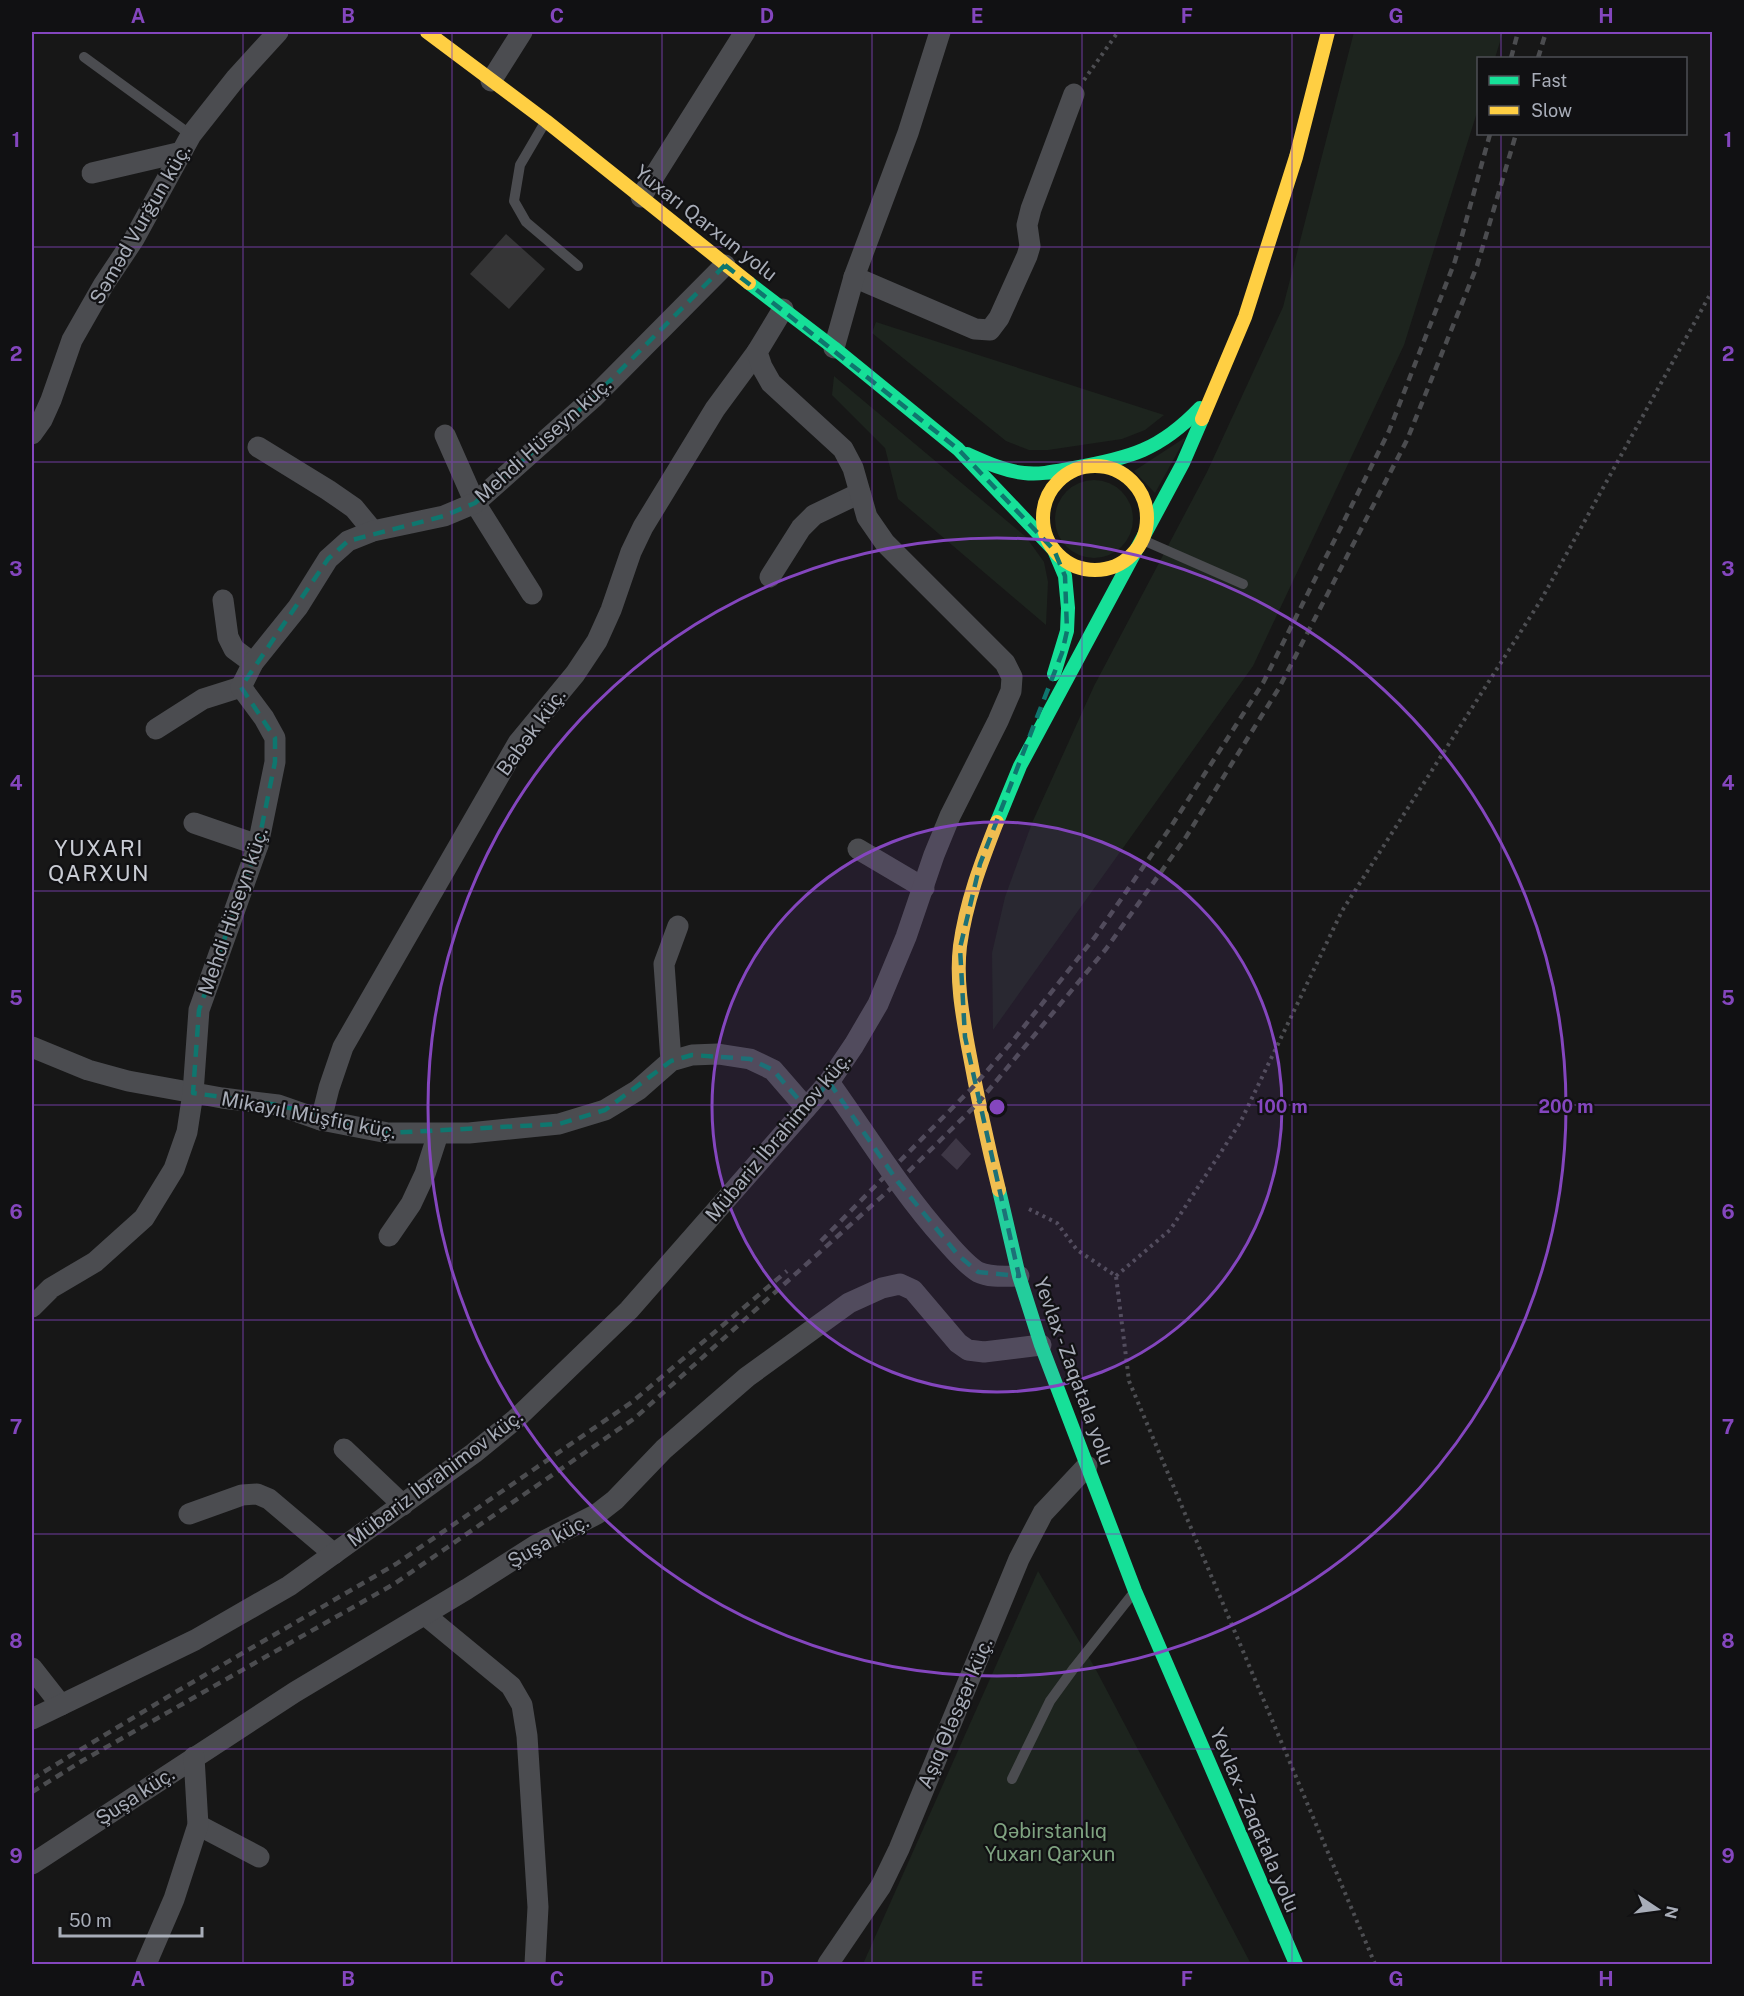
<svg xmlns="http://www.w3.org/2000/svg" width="1744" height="1996" viewBox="0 0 1744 1996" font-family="'Public Sans',sans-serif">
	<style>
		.green { fill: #1d241e }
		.building { fill: #353536 }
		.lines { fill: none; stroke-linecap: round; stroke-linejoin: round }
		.path { stroke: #4d4e52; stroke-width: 4; stroke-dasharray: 3 4.5; stroke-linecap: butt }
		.lane { stroke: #4b4c50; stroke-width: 10 }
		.street { stroke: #4b4c50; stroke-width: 21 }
		.fast { stroke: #16e098; stroke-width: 14 }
		.slow { stroke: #ffcf43; stroke-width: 14 }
		.rail { stroke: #4b4c4f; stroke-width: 4.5; stroke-dasharray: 8 6; stroke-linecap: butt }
		.marked { fill: none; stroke: #0f766e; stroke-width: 4.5; stroke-dasharray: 12 8; stroke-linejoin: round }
		.grid { fill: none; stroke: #8446be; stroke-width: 1.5; stroke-opacity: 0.55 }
		.ring { fill: none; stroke: #8446be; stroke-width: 3 }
		.labels { text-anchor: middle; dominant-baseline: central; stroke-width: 4.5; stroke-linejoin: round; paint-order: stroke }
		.street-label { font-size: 20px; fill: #a8adb8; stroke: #111113 }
		.park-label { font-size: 20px; fill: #7fa381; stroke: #111113 }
		.quarter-label { font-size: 22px; letter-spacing: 1.5px; fill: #c9ccd4; stroke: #111113 }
		.centre { fill: #8446be; stroke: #111113; stroke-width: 3 }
		.ring-label { font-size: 18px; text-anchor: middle; font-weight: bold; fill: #8446be; stroke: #111113; stroke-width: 4.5; stroke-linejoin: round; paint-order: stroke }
		.neatline { fill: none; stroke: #8446be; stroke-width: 2 }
		.grid-label { font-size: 20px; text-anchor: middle; font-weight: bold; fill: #8446be }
	</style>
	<rect width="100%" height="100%" fill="#171717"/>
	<g class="green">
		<polygon points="1354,32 1503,32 1495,58 1478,58 1478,109 1404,345 1253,666 993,1030 992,953 1005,897 1032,823 1094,686 1207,472 1283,307"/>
		<polygon points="876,322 1164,415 1145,430 1122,439 1048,450 1029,450 1006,441 872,333"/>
		<polygon points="834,376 1026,537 1044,562 1048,582 1046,625 898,499 885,448 832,395"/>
		<polygon points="1186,437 1155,493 1134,471"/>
		<circle cx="1094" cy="519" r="39"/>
		<polygon points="1038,1571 1095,1668 1251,1964 863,1964"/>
	</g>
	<g class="building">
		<polygon points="506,234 545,269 509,309 470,274"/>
		<polygon points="956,1138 971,1154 957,1170 941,1155"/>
	</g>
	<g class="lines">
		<g class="path">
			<polyline points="1084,80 1118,32"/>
			<polyline points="1029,1209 1057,1223 1077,1250 1116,1276 1129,1381 1375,1964"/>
			<polyline points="1116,1276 1170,1230 1240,1123 1342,911 1541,600 1712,291"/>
		</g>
		<g class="lane">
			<polyline points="84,57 191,135"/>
			<polyline points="544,124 520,165 514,201 526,222 578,266"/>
			<polyline points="1145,541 1243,584"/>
			<polyline points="1012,1779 1050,1701 1074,1668 1131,1596"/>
		</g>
		<g class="street">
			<polyline points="491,81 522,32"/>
			<polyline points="92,173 182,152"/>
			<polyline points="641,197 745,32"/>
			<polyline points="854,277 975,329 990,330 999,318 1027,256 1030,246 1027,225 1031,209 1074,94"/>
			<polyline points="834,348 854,277 908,133 940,32"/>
			<polyline points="32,434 42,420 51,400 72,340 104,284 134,239 191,135 236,78 278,32"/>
			<polyline points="445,435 475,503 532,594"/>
			<polyline points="258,447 328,490 354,508 373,531"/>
			<polyline points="770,577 801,528 814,515 860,493"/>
			<polyline points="223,600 228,637 234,649 253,663"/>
			<polyline points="156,729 203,699 241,687"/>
			<polyline points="194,823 258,845"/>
			<polyline points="858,849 924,888"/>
			<polyline points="32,1047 88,1070 128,1081 222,1098 278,1105 321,1120 388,1133 469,1133 559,1124 605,1110 638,1090 671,1061 692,1055 718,1054 750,1059 773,1070 806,1108"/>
			<polyline points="671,1061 664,964 678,926"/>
			<path d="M829 1082C867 1135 901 1191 944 1239 954 1250 965 1264 978 1272 990 1278 1006 1276 1019 1276"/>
			<polyline points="321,1120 329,1088 343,1047 518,743 575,674 597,641 611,610 631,552 643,527 715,409 757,352"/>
			<polyline points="389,1236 411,1204 425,1174 438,1134"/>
			<polyline points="32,1307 51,1288 95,1262 144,1218 174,1169 187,1132 193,1093 199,1010 258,845 275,762 275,738 264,718 241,687 253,663 298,607 328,559 348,541 373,531 444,516 475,503 593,398 725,265"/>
			<polyline points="344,1449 403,1505"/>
			<polyline points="189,1514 242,1495 257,1494 269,1499 334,1554"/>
			<polyline points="425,1615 511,1686 522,1705 527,1736 538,1907 535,1964"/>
			<polyline points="32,1668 61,1705"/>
			<polyline points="32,1719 195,1640 289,1586 474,1453 517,1418 629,1310 829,1082 854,1045 878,1004 906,937 934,855 950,816 998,721 1011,691 1012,677 1005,663 885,543 867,517 853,468 843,449 771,383 762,367 757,352 783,309"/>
			<polyline points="198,1825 259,1857"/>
			<polyline points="32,1864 295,1692 467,1589 536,1545 597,1514 615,1500 664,1449 747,1377 849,1303 882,1288 900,1284 913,1290 958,1343 968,1350 984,1352 1041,1345"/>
			<polyline points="146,1964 174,1899 198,1825 194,1757"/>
			<polyline points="828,1964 881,1886 899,1849 1019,1559 1043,1513 1087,1466"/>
		</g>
		<g class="fast">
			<polyline points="749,283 834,348 958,449 1054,550 1065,576 1068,608 1067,631 1054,674"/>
			<path d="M967 454C985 462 1004 471 1024 473 1041 475 1057 471 1074 468 1130 458 1160 450 1200 408"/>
			<polyline points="997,822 1020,766 1183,463 1202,419"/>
			<polyline points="999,1190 1019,1276 1041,1345 1135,1591 1296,1964"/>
		</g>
		<g class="slow">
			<polyline points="427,32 546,121 749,283"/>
			<polyline points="1202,419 1245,317 1296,157 1328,32"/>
			<circle cx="1095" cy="518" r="52"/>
			<path d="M997 822C981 863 966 902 960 946 956 979 962 1013 968 1046 977 1095 987 1142 999 1190"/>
		</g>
		<g class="rail">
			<polyline points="1511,58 1518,32"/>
			<polyline points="1538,58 1546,32"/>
			<polyline points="821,1241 974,1086 1011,1043 1095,937 1170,828 1263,683 1389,431 1455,261 1490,134"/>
			<polyline points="32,1779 174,1693 396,1564 632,1402 787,1271"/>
			<polyline points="32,1792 82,1761 394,1584 635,1418 898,1182 978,1103 1106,949 1186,837 1279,688 1407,440 1477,266 1516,134"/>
		</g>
	</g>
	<path class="marked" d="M725 265 958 449 1054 550 1065 576 1067 631 1062 653 980 864 960 948 965 1037 1019 1276 978 1272 958 1255 898 1182 829 1082 806 1108 773 1070 750 1059 692 1055 671 1061 605 1110 559 1124 388 1133 278 1105 193 1093 199 1010 258 845 275 762V738L241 687 328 559 348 541 444 516 475 503 593 398Z"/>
	<path class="grid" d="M243 32V1964M452 32V1964M662 32V1964M872 32V1964M1082 32V1964M1292 32V1964M1501 32V58M1501 134V1964M32 247H1712M32 462H1712M32 676H1712M32 891H1712M32 1105H1712M32 1320H1712M32 1534H1712M32 1749H1712"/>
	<circle cx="997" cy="1107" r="285" fill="#8446be" fill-opacity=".12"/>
	<g class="ring">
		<circle cx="997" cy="1107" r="285"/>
		<circle cx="997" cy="1107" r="569"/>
	</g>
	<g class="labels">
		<g class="street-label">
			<text transform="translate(706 223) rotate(38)">Yuxarı Qarxun yolu</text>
			<text transform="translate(140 224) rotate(-60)">Səməd Vurğun küç.</text>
			<text transform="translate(543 440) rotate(-42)">Mehdi Hüseyn küç.</text>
			<text transform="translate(531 732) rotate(-54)">Babək küç.</text>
			<text transform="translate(233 911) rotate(-71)">Mehdi Hüseyn küç.</text>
			<text transform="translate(309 1115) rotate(11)">Mikayıl Müşfiq küç.</text>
			<text transform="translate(778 1137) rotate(-50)">Mübariz İbrahimov küç.</text>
			<text transform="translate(1074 1371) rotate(70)">Yevlax - Zaqatala yolu</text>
			<text transform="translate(435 1478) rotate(-37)">Mübariz İbrahimov küç.</text>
			<text transform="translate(548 1541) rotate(-29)">Şuşa küç.</text>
			<text transform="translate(955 1713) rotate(-67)">Aşıq Ələsgər küç.</text>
			<text transform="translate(135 1796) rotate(-33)">Şuşa küç.</text>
			<text transform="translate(1255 1820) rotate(67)">Yevlax - Zaqatala yolu</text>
		</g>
		<g class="park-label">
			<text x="1050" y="1831">Qəbirstanlıq<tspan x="1050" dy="23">Yuxarı Qarxun</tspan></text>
		</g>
		<g class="quarter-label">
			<text x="99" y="848">YUXARI<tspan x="99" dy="25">QARXUN</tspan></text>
		</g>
	</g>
	<circle cx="997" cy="1107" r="9" class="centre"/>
	<g class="ring-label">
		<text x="1282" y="1113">100 m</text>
		<text x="1566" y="1113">200 m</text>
	</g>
	<rect width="1744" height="1996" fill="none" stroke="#111113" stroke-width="66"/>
	<rect x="1477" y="57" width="210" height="78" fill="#111113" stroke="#4d4f55" stroke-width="1.5"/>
	<rect x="1489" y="76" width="30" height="9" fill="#16e098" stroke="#4d4f55" stroke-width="1.5"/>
	<text x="1531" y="87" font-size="18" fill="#a8adb8">Fast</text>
	<rect x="1489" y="106" width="30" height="9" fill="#ffcf43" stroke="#4d4f55" stroke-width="1.5"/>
	<text x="1531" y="117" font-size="18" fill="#a8adb8">Slow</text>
	<g transform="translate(1657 1909) rotate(103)" stroke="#111113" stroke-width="4.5" paint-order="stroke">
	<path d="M0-4.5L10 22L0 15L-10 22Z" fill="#a8adb8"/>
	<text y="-9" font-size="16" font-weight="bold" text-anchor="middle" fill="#a8adb8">N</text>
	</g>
	<path d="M60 1927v9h142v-9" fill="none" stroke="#a8adb8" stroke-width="3"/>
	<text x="69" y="1927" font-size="18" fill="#a8adb8" stroke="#111113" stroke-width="4.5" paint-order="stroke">50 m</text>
	<rect x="33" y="33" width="1678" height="1930" class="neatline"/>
	<g class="grid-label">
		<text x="138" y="23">A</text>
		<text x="348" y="23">B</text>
		<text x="557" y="23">C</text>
		<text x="767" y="23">D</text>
		<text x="977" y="23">E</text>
		<text x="1187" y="23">F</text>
		<text x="1396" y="23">G</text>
		<text x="1606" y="23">H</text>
		<text x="16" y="147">1</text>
		<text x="1728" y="147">1</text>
		<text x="16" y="361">2</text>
		<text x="1728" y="361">2</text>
		<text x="16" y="576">3</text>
		<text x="1728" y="576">3</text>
		<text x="16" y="790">4</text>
		<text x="1728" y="790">4</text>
		<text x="16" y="1005">5</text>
		<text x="1728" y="1005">5</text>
		<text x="16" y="1219">6</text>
		<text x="1728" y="1219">6</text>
		<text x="16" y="1434">7</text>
		<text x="1728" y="1434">7</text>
		<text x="16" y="1648">8</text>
		<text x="1728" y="1648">8</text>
		<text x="16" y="1863">9</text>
		<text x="1728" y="1863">9</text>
		<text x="138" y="1986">A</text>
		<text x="348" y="1986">B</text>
		<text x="557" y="1986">C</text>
		<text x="767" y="1986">D</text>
		<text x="977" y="1986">E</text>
		<text x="1187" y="1986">F</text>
		<text x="1396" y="1986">G</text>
		<text x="1606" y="1986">H</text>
	</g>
</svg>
